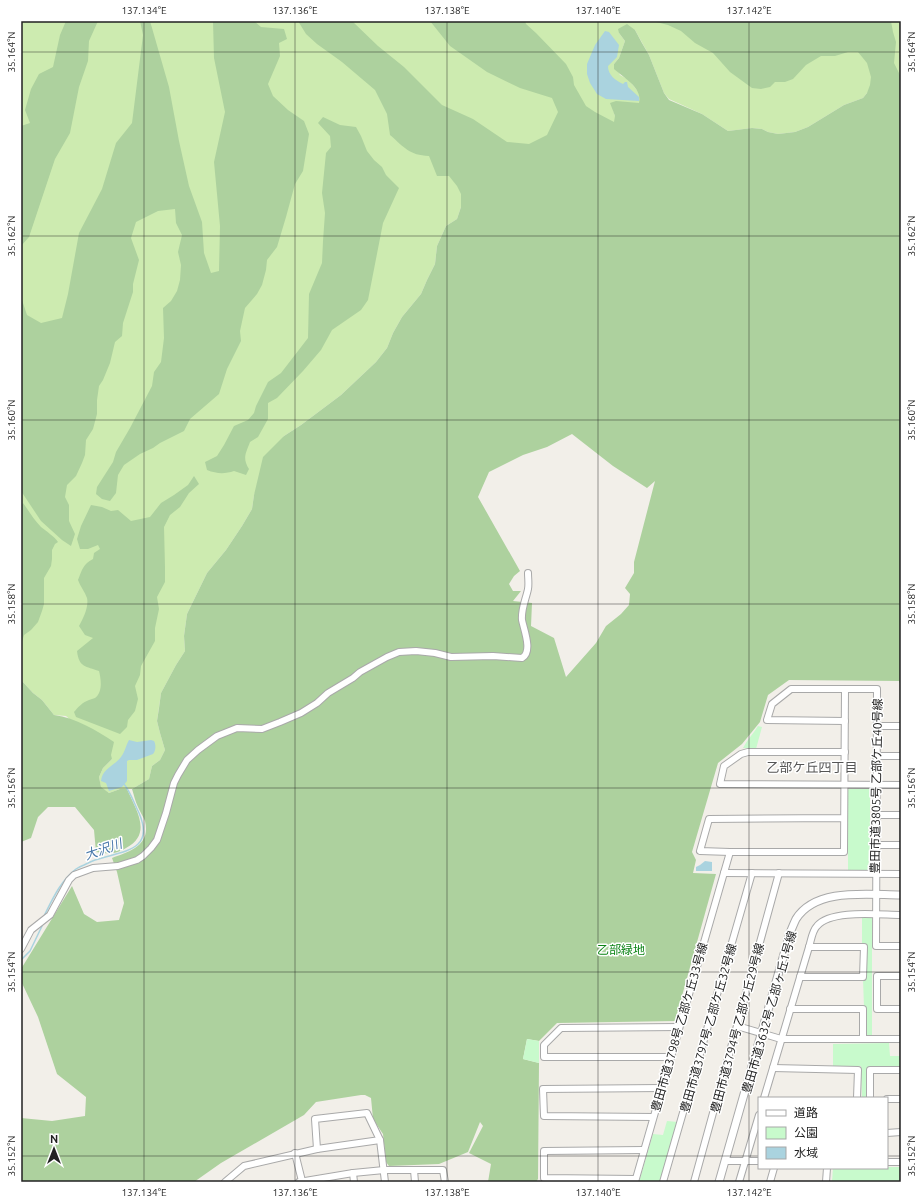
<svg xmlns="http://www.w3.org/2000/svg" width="922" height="1203" viewBox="0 0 922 1203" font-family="Ubuntu,'Noto Sans JP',sans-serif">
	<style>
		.grass { fill: #cdebb0 }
		.forest { fill: #add19e; fill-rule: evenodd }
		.park { fill: #c8facc }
		.water { fill: #aad3df }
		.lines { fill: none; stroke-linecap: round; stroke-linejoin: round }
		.stream { stroke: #aad3df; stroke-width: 1.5 }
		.minor-casing { stroke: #a9a9a9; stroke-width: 8 }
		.tertiary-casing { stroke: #a9a9a9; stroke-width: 9 }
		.minor { stroke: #fff; stroke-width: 6 }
		.tertiary { stroke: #fff; stroke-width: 7 }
		.ticks { fill: none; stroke: #222; stroke-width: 1; stroke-opacity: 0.45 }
		.labels { text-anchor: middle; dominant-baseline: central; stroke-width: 3; stroke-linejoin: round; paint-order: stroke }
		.street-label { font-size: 12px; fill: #222; stroke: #fff }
		.park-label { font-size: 12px; fill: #0c8416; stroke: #fff }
		.neighbourhood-label { font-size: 13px; fill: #555; stroke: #fff }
		.water-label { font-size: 13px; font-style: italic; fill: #4a7aab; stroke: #fff }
		.neatline { fill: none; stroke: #222; stroke-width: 1.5 }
		.ticks-label { font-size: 10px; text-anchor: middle; fill: #222 }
	</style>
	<rect width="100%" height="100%" fill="#f2efe9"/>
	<polygon class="grass" points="21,21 901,21 901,78 867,93 863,98 844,105 808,127 795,132 778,134 768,132 762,129 752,128 728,131 702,114 669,99 664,93 649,55 635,30 619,33 625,41 619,58 614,64 620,75 629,80 640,94 640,103 611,103 615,116 615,122 461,194 461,207 457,219 446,226 437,246 435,264 427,280 421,294 402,317 393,333 387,348 376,362 341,395 301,425 284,436 254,495 252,509 242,526 226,550 207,573 187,614 184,636 185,651 176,665 161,693 157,721 160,733 165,750 160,760 152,766 149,779 132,789 120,789 109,793 101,788 99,777 103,768 112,759 66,716 54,715 42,700 33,693 21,680"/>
	<g class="forest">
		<polygon points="66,21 98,21 89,41 88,61 79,87 70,133 55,159 29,237 21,246 21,126 30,123 25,110 31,89 39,74 53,67 60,35"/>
		<polygon points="140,21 150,21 169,87 179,141 189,186 202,222 204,253 211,273 219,271 220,226 214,162 225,112 214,58 213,21 254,21 261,27 284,29 287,39 279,43 280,56 268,84 273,96 288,110 304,121 309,134 303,171 295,184 286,217 277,247 267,260 266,270 262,285 257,294 245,308 240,331 241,341 227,369 219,394 190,419 184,431 160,443 153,448 140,454 124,465 118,475 116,493 110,501 102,499 96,494 97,487 113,462 116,452 130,428 152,386 154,372 161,362 164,338 163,308 171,301 177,291 180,280 181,265 178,252 182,235 176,223 175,209 158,211 136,222 131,238 139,260 133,284 133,292 123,323 122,336 115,342 110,363 103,380 99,386 97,400 97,414 93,429 86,440 85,455 82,463 76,476 67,485 65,497 69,505 69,521 75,534 71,546 62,540 41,521 21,491 21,297 27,315 41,323 62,318 68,294 79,233 102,189 116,143 132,123 143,35"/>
		<path d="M298 21H352L378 46 404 67 442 105 473 119 507 142 529 144 547 135 558 112 552 98 520 88 487 72 450 46 430 21H525L526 24 536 33 566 64 573 77 574 85 586 106 595 112 614 122 615 116 610 103 616 101 639 103C643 88 624 78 614 69V64L619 58 625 41 619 33 618 29 627 24 635 30 642 43 649 55 664 93 669 100 702 114 728 131 752 128 762 129 768 132 778 134 795 132 808 127 844 105 863 98 867 93 870 85 871 77 867 63 858 52H848L835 56H821L806 65 793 79 785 82H775L770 87 761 89 752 88 730 72 713 53 695 43 681 31 668 25 652 21H891L893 32 896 42 894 63 901 77V686L899 681 789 680 768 695 760 722 742 744 718 763 692 852 696 860 693 873 716 874 675 1021 557 1023 539 1041 527 1039 523 1059 539 1063 538 1179 536 1182H488L491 1164 469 1153 483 1126 480 1122 468 1152 439 1164 389 1166 386 1162 383 1134 373 1119 371 1098 365 1095H361L316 1102 304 1115 221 1163 194 1182H21V1118L52 1121 85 1116 86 1097 57 1074 38 1017 21 981V969L72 886 84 914 97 922 119 920 124 903 117 872 112 858C130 852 151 845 145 821 143 816 140 812 138 807 135 801 134 795 132 789L149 779 152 766 160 760 165 750 160 733 157 721 159 708 161 693 176 665 185 651 184 636 187 614 207 573 226 550 242 526 252 509 254 495 263 457 284 436 301 425 341 395 376 362 387 348 393 333 402 317 421 294 427 280 435 264 437 246 446 226 457 219 461 207V194L457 186 449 176H437L429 156C409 155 405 148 390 135L387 114 375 90 342 62 317 44 306 34ZM572 434 613 466 647 488 655 481 634 562V573L625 588 630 594 629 605 621 614 606 626 596 643 566 677 554 638 531 626 532 603 513 601 521 591H513L509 584 514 576 520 571 478 497 489 472 523 455 547 447Z"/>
		<path d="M323 117 340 125 356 127 361 136 367 151 374 160 382 167 386 175 399 188 383 223 368 300 361 310 332 330 321 350 303 371 277 398 268 403V419L258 437 250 442C246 453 242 458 249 469L246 475 234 471C225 474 217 474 207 470L205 462 217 456 224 445 234 426 248 420 254 413 256 406 268 382 281 373 308 338 309 294 322 263 323 241 325 213 322 193 326 153 331 147 330 136 318 123Z"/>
		<path d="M194 476 199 484 189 493 180 507 170 515 164 527 165 567V582L157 597 159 609 155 628V641L141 666 140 675 135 686 138 699 135 711 128 720 127 727 120 734 76 717 74 712C78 707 83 702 89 700 91 699 93 699 95 698 103 692 101 679 99 671 86 666 79 668 77 651L93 638 85 635 79 626C83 619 89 607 87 598 85 592 80 586 78 580 82 570 83 564 93 559L94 553 100 549 98 545 88 549H80L77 539 81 526 91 505 102 507 111 511 118 510 131 521 150 517 161 503 174 495 188 485Z"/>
		<path d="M23 503C29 511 34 520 41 527 47 532 54 536 58 542L55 544 52 550V559L51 566 44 578V604L42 611 38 622 31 630 24 635 21 645V507Z"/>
		<path d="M21 680 33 693 42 700 54 715C76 718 96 730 114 742L111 755 112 759 103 768 99 777 101 787 109 793 120 789H127C136 810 153 834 126 848 114 855 109 854 96 852L94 830 75 807H48L38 817 31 838 21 842Z"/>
	</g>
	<g class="park">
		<path d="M758 726 762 727 756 749 743 748C747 740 753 734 758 726Z"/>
		<polygon points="849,789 869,789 870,790 870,870 869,872 848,872 848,790"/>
		<polygon points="862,917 872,918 872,1035 865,1035 863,979 866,979 866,944 862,943"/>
		<polygon points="527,1039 539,1041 539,1063 523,1059"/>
		<polygon points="889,1043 890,1056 901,1056 901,1066 872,1066 869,1067 868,1098 862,1098 861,1066 833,1066 833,1044"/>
		<polygon points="667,1121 678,1122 661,1182 639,1182 653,1134 663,1135"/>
		<polygon points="887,1167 901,1167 901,1182 832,1182 833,1168"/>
	</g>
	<g class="water">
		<path d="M605 31 609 32 619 45 617 57 608 66C608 75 615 80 623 84L625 82H627L628 87 639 97V101L606 99 597 94 590 83 587 74V64L595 45Z"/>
		<path d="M129 740 137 742 151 740 154 741C156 744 156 751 153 754L137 760H129L127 761V781L122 787 109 791 106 783 101 781C102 769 114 766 121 757 125 752 126 745 129 740Z"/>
		<polygon points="705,861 712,862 712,871 696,871 696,867 700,865"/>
	</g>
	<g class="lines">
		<g class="stream">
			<path d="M44 916C52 900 61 880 76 869 79 867 81 866 84 865 88 863 92 861 95 860 121 851 156 852 139 813 134 803 131 793 124 784"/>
			<polyline points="21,960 30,951 43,924"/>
		</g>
		<g class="minor-casing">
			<g id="minor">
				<polyline points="845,721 767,720 772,704 791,689 877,689 876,946 901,946"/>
				<polyline points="877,726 901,726"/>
				<polyline points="845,752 748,752 741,754 724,766 720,784 901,785"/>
				<polyline points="876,756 901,756"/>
				<polyline points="876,815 901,815"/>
				<path d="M844 818 709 819 700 851 730 852H844C844 797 845 743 845 689"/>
				<polyline points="876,845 901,845"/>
				<polyline points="724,873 901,874"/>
				<path d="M21 949 31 930 50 915 69 880 74 875 93 868 118 866 137 860 143 856 151 848 157 840 166 813 174 783 178 775 187 760 198 750 217 736 237 728 262 729 280 722 301 713 317 703 328 693 353 678 360 672 387 657 399 652 416 651 435 653 451 657 493 656 522 658C533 652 524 630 522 620 521 609 526 599 528 589 529 584 528 578 528 573"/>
				<polyline points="901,976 877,976 877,1009 901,1009"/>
				<polyline points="800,977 863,977 864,947 809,947"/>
				<polyline points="790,1009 863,1009 863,1039"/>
				<polyline points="737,1026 781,1039 901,1039"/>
				<polyline points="671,1057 544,1057 544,1045 561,1028 679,1027"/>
				<polyline points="773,1068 858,1070 857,1098"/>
				<path d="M764 1098 809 947C811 941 812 931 817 926 831 909 880 915 901 915"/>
				<polyline points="870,1098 870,1070 901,1070"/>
				<polyline points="887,1099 901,1099"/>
				<polyline points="653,1117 544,1116 543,1089 662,1088"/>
				<polyline points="887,1133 901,1132"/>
				<polyline points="317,1149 315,1119 367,1113 380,1140 385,1182"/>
				<polyline points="295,1153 302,1181"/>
				<polyline points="726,1161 759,1161"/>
				<polyline points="887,1162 901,1162"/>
				<polyline points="414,1170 415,1182"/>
				<polyline points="353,1173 354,1182"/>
				<polyline points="635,1179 544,1178 544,1151 644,1150"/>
				<polyline points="225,1182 244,1166 317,1149 380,1140"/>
				<polyline points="299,1182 353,1173 384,1170 443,1170 445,1182"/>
				<polyline points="635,1182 730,852"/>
				<polyline points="663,1182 752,873"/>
				<polyline points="694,1182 779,873"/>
				<polyline points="739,1182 759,1115"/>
				<polyline points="770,1182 774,1168"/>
				<polyline points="826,1182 827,1168"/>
			</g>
		</g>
		<g class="tertiary-casing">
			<path id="tertiary" d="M719 1182 790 933C792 928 794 923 796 919 816 887 869 895 901 895"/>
		</g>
		<use href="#minor" class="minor"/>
		<use href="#tertiary" class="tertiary"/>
	</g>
	<path class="ticks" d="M144 21V1182M295 21V1182M447 21V1182M598 21V1182M749 21V1182M900 21V1182M21 52H901M21 236H901M21 420H901M21 604H901M21 788H901M21 972H901M21 1156H759M887 1156H901"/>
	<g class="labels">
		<g class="street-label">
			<text transform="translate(876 786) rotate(-89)">豊田市道3805号 乙部ケ丘40号線</text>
			<text transform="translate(769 1012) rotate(-74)">豊田市道3632号 乙部ヶ丘1号線</text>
			<text transform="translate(679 1027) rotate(-74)">豊田市道3798号 乙部ケ丘33号線</text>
			<text transform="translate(708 1028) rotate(-74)">豊田市道3797号 乙部ケ丘32号線</text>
			<text transform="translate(737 1028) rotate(-75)">豊田市道3794号 乙部ケ丘29号線</text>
		</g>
		<g class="park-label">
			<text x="621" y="949">乙部緑地</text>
		</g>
		<g class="neighbourhood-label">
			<text x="812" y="767">乙部ケ丘四丁目</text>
		</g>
		<g class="water-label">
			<text transform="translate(103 849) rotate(-19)">大沢川</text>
		</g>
	</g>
	<rect width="922" height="1203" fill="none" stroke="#ffffff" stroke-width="44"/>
	<rect x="758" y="1097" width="130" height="72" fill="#ffffff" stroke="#a7a7a7"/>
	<rect x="766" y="1110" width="20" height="6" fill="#ffffff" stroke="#a7a7a7"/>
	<text x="794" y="1117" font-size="12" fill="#222222">道路</text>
	<rect x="766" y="1127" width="20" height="12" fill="#c8facc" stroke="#a7a7a7"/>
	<text x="794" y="1137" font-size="12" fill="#222222">公園</text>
	<rect x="766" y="1147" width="20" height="12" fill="#aad3df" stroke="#a7a7a7"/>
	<text x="794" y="1157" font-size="12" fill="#222222">水域</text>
	<g transform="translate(54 1149)" stroke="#ffffff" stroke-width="3" paint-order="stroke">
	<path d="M0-3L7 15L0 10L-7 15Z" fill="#222222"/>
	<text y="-6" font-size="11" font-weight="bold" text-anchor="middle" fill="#222222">N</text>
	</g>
	<rect x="22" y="22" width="878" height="1159" class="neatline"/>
	<g class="ticks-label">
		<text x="144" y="14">137.134°E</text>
		<text x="295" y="14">137.136°E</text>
		<text x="447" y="14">137.138°E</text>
		<text x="598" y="14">137.140°E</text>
		<text x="749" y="14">137.142°E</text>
		<text transform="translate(11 52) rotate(-90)" y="4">35.164°N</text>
		<text transform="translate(911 52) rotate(-90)" y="4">35.164°N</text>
		<text transform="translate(11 236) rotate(-90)" y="4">35.162°N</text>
		<text transform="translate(911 236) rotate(-90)" y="4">35.162°N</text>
		<text transform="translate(11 420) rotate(-90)" y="4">35.160°N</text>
		<text transform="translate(911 420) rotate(-90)" y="4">35.160°N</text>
		<text transform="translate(11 604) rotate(-90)" y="4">35.158°N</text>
		<text transform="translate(911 604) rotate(-90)" y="4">35.158°N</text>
		<text transform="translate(11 788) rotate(-90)" y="4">35.156°N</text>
		<text transform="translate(911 788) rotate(-90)" y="4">35.156°N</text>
		<text transform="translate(11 972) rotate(-90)" y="4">35.154°N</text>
		<text transform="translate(911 972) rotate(-90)" y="4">35.154°N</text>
		<text transform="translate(11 1156) rotate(-90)" y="4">35.152°N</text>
		<text transform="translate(911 1156) rotate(-90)" y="4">35.152°N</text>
		<text x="144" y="1196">137.134°E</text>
		<text x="295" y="1196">137.136°E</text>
		<text x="447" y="1196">137.138°E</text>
		<text x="598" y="1196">137.140°E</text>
		<text x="749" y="1196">137.142°E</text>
	</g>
</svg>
